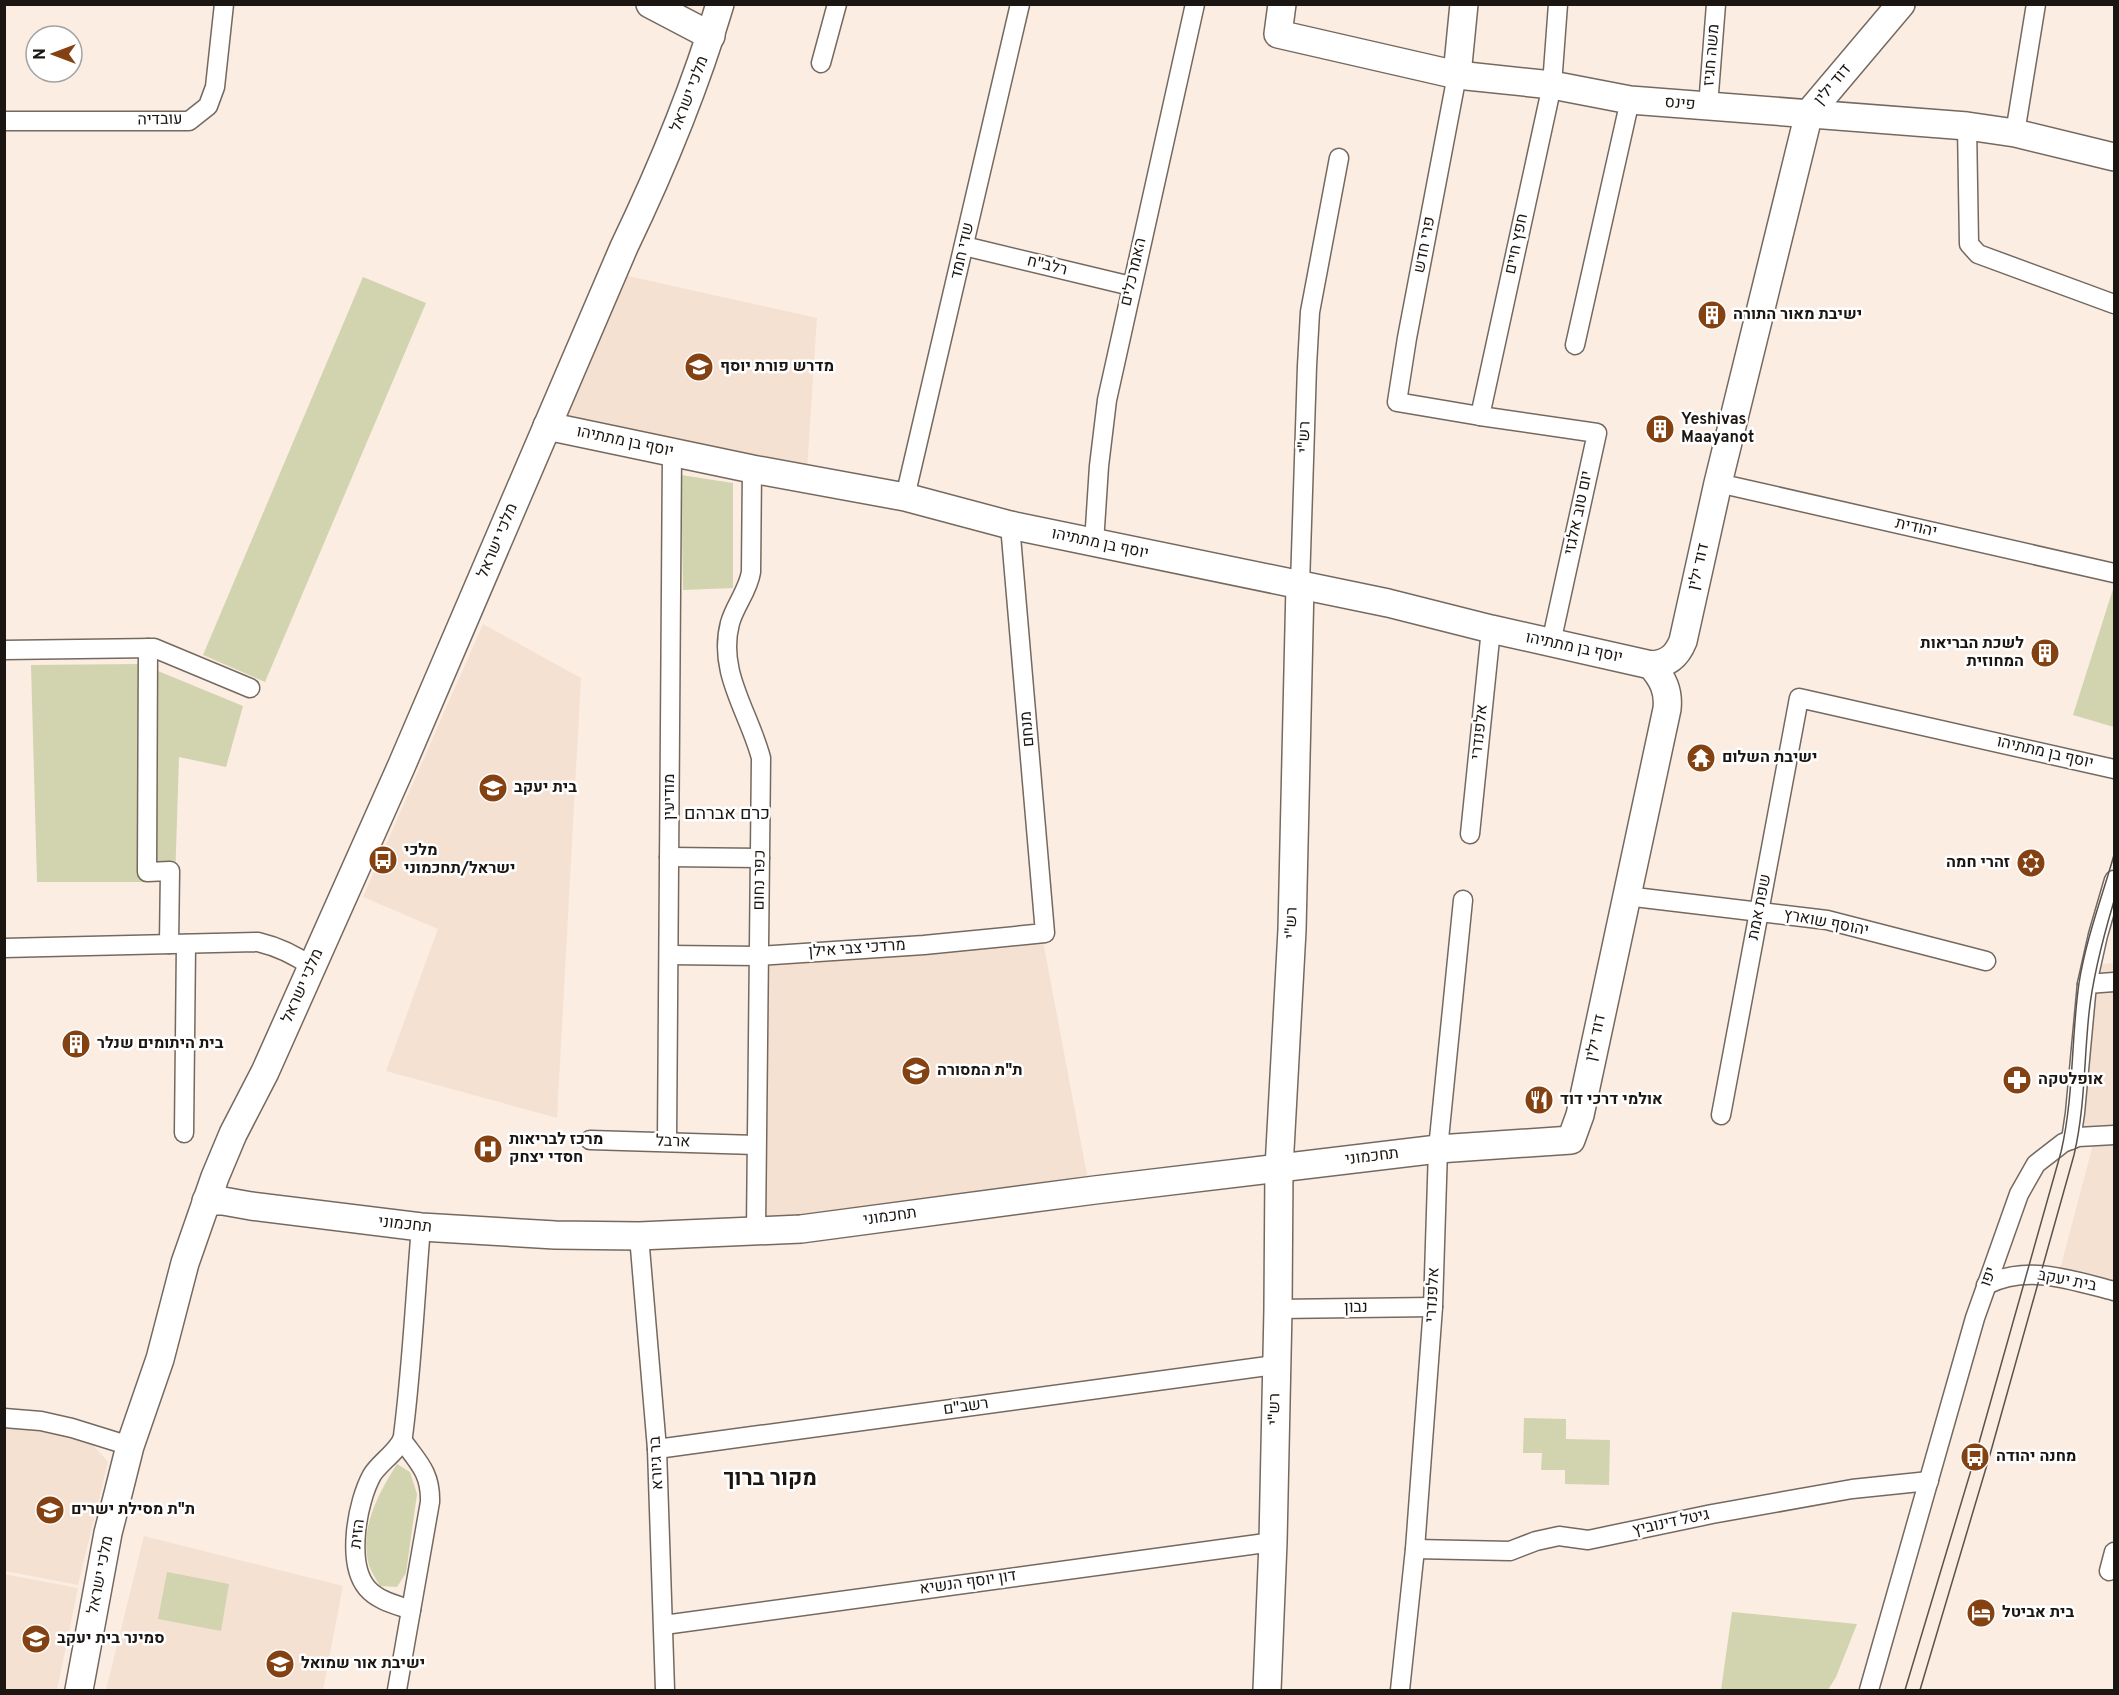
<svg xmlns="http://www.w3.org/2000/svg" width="2119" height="1695" viewBox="0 0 2119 1695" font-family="Overpass,Heebo,sans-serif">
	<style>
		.built { fill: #f5e1d1 }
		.green { fill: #d1d4af }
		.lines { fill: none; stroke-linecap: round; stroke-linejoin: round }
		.street-casing { stroke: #75695f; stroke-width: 21 }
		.secondary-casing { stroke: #75695f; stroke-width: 30 }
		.street { stroke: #fff; stroke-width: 18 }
		.secondary { stroke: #fff; stroke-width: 27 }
		.tram { stroke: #5a534d; stroke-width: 1.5 }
		.labels { text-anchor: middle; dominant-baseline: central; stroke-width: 5; stroke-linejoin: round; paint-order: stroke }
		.street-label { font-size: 16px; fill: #1b1612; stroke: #fff }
		.poi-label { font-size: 16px; font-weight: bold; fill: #1b1612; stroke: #fff; text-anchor: start }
		.neighbourhood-label { font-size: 18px; fill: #1b1612; stroke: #fff }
		.district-label { font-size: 22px; font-weight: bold; fill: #1b1612; stroke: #fff }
	</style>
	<rect width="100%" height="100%" fill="#fbede2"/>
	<g class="built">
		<polygon points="619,274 817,318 807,470 567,416"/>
		<polygon points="483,624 581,678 557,1118 386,1071 438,929 363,897"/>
		<polygon points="1043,941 1088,1180 765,1220 763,961"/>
		<polygon points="2114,963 2114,1291 2058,1277 2095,1137 2071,1140 2090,965"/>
		<polygon points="4,1423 48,1426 93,1445 108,1462 78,1585 5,1571"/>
		<polygon points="144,1536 343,1586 323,1690 106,1690"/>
		<polygon points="4,1574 78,1588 57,1690 5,1690"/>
	</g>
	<g class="green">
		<polygon points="363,277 426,303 265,682 203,655"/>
		<polygon points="681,475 733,483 733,588 683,590"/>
		<polygon points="2114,586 2114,727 2073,715"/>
		<polygon points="141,664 243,706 226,767 179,757 175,882 37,882 31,665"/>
		<polygon points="1524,1418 1566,1419 1566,1439 1610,1440 1609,1485 1565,1484 1565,1470 1541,1470 1542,1453 1523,1453"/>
		<path d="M397 1464 410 1472 417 1494 406 1573 397 1587 380 1586C376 1579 371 1572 369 1565 359 1529 378 1494 397 1464Z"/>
		<polygon points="167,1572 229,1584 221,1631 158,1619"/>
		<polygon points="1732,1612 1857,1624 1836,1677 1828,1690 1721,1690"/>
	</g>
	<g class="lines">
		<g class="street-casing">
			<g id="street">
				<polyline points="821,63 837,4"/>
				<polyline points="1457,75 1407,338 1397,402 1480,416"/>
				<polyline points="1708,106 1716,4"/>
				<polyline points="4,121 189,121 208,106 215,87 224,4"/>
				<polyline points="1967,126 1969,244 1978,254 2114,304"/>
				<polyline points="2015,133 2036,4"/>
				<polyline points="964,246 1131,286"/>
				<polyline points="1575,345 1630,100"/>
				<path d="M752 469 751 572C748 591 735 605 730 623 717 672 749 712 761 758L756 1230"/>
				<polyline points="1718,483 2114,573"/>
				<polyline points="905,497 1020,4"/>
				<polyline points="1094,543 1099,466 1107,400 1195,4"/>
				<polyline points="1300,585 1307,366 1310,312 1339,158"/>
				<polyline points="1551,643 1597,433 1480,416 1552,85 1558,4"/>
				<polyline points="148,648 147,872 170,871 169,944"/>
				<polyline points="4,650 154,648 250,688"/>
				<polyline points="1470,834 1491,629"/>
				<polyline points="669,857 760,858"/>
				<polyline points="1626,896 1827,920 1986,961"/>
				<path d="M4 948 258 942C279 947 294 954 312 967"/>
				<polyline points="669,955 759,956 924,945 1045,933 1010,525"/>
				<polyline points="2087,984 2114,982"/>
				<polyline points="1721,1115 1799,698 2114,769"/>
				<polyline points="184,1133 186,944"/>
				<polyline points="590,1140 756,1145"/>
				<polyline points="2071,1140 2075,1113 2087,984 2098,935 2114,880"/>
				<polyline points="667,1141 672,452"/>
				<polyline points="639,1236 657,1449 665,1690"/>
				<path d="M1986 1285C2028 1264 2071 1280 2114 1291"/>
				<polyline points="1278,1309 1433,1307"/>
				<polyline points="4,1418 41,1421 72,1428 130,1446"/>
				<polyline points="657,1449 1275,1365"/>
				<polyline points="1415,1549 1510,1551 1536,1541 1559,1536 1588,1540 1712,1514 1852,1489 1929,1481"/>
				<polyline points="2109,1571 2114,1552"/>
				<path d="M411 1610C397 1605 378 1601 367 1588 346 1563 357 1502 372 1475 379 1463 401 1449 403 1436 412 1367 415 1297 421 1227"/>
				<polyline points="664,1625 1273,1542"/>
				<path d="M397 1690 430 1502C431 1473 418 1462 402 1440"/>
				<polyline points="1400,1690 1415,1549 1433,1307 1438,1149 1463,900"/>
				<polyline points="1869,1690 1975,1318 2019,1194 2036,1164 2063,1143 2078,1137 2114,1135"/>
			</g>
		</g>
		<g class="secondary-casing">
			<g id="secondary">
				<polyline points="650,4 711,36"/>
				<polyline points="1282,4 1278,34 1457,75 1552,85 1630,100 1967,126 2015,133 2114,157"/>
				<polyline points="1457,75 1464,4"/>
				<path d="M547 426 752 469 905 497 1010 525 1388 603 1491 629 1651 665C1668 664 1677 656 1683 641L1718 483 1809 113 1901 4"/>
				<path d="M206 1201H223L251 1206 421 1227 555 1235 639 1236 801 1229 1095 1190 1438 1149 1571 1140 1580 1115 1667 709C1669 691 1663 679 1651 665"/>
				<path d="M79 1690 108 1533 119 1490 130 1446 160 1359 185 1263 215 1177 233 1134 265 1072 401 767 624 247C662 168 695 88 720 4"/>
				<polyline points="1267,1690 1273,1542 1278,1309 1279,1168 1292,930 1300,585"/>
			</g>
		</g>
		<use href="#street" class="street"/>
		<use href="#secondary" class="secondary"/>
		<g class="tram">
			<path d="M1905 1690 1975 1457 2061 1152C2074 1096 2071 1039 2079 983 2086 939 2102 897 2114 855"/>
			<path d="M1920 1690 1989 1458 2074 1155C2085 1108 2084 1060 2089 1013 2093 975 2103 938 2114 901"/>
		</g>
	</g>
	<defs>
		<g id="building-disc" transform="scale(1.5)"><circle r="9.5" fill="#844112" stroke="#fff"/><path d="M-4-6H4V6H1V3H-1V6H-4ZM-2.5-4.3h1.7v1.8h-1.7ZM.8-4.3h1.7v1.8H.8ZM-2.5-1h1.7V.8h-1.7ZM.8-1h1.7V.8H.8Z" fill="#fff"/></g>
		<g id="school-disc" transform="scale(1.5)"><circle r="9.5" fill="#844112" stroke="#fff"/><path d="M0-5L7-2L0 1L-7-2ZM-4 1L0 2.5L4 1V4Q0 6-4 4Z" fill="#fff"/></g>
		<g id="temple-disc" transform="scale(1.5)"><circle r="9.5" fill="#844112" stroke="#fff"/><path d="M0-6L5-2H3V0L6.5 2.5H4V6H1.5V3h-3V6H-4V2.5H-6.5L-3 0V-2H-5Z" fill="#fff"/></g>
		<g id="bus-disc" transform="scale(1.5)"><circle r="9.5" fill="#844112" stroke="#fff"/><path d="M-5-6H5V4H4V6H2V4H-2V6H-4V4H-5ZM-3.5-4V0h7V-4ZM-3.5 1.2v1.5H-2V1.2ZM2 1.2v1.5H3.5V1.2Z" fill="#fff"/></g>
		<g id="synagogue-disc" transform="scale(1.5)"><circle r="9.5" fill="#844112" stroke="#fff"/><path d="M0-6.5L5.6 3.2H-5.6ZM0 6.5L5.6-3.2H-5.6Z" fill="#fff"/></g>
		<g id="pharmacy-disc" transform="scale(1.5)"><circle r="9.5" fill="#844112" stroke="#fff"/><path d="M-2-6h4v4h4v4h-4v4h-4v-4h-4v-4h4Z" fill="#fff"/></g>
		<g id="restaurant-disc" transform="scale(1.5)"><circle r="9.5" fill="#844112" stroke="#fff"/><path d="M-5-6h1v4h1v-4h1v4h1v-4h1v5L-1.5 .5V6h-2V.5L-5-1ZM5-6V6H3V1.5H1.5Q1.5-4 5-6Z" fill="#fff"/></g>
		<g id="hospital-disc" transform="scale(1.5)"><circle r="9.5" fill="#844112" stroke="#fff"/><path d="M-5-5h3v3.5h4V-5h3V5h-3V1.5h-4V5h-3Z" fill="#fff"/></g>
		<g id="hotel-disc" transform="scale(1.5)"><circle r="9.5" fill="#844112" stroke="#fff"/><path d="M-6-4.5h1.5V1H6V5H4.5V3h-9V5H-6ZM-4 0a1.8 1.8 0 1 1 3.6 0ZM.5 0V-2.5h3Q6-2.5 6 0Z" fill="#fff"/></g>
	</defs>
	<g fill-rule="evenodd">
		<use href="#building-disc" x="1712" y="315"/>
		<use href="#school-disc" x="699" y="367"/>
		<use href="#building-disc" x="1660" y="429"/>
		<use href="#building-disc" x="2045" y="653"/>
		<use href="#temple-disc" x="1701" y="758"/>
		<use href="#school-disc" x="493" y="788"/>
		<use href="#bus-disc" x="383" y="860"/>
		<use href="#synagogue-disc" x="2031" y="863"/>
		<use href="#building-disc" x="76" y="1044"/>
		<use href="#school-disc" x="916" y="1071"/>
		<use href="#pharmacy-disc" x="2017" y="1080"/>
		<use href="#restaurant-disc" x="1539" y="1100"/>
		<use href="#hospital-disc" x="488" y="1149"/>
		<use href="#bus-disc" x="1975" y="1457"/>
		<use href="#school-disc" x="50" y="1510"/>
		<use href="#hotel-disc" x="1981" y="1613"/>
		<use href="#school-disc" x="36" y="1639"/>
		<use href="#school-disc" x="280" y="1664"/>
	</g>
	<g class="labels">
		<g class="street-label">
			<text transform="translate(1712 55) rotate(-85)">משה חגיז</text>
			<text transform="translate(1833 85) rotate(-50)">דוד ילין</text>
			<text transform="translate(690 94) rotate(-69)">מלכי ישראל</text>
			<text transform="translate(1680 104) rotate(5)">פינס</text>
			<text transform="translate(160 120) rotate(-1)">עובדיה</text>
			<text transform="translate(1517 244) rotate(-78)">חפץ חיים</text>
			<text transform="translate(1425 245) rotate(-79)">פרי חדש</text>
			<text transform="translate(963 251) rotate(-77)">שדי חמד</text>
			<text transform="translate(1047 266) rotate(14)">רלב"ח</text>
			<text transform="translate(1134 272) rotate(-77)">האמרכלים</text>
			<text transform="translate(1305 437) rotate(-88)">רש"י</text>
			<text transform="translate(625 442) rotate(12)">יוסף בן מתתיהו</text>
			<text transform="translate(1579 513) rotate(-78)">יום טוב אלגזי</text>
			<text transform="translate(1916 528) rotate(13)">יהודית</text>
			<text transform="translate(498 541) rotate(-67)">מלכי ישראל</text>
			<text transform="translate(1100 544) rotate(12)">יוסף בן מתתיהו</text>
			<text transform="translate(1699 567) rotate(-77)">דוד ילין</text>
			<text transform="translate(1574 648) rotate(12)">יוסף בן מתתיהו</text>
			<text transform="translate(1028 729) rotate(-95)">מנחם</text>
			<text transform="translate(1480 732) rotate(-84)">אלפנדרי</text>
			<text transform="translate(2045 753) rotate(13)">יוסף בן מתתיהו</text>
			<text transform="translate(670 797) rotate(-90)">מודיעין</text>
			<text transform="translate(760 880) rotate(-89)">כפר נחום</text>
			<text transform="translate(1760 907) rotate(-79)">שפת אמת</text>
			<text transform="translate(1292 923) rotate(-88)">רש"י</text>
			<text transform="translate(1826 923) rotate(11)">יהוסף שוארץ</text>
			<text transform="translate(857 949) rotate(-4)">מרדכי צבי אילן</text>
			<text transform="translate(303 986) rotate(-66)">מלכי ישראל</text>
			<text transform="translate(1596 1038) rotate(-78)">דוד ילין</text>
			<text transform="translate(673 1142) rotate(2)">ארבל</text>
			<text transform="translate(1372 1157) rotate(-7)">תחכמוני</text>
			<text transform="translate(890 1217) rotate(-8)">תחכמוני</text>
			<text transform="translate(405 1225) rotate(6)">תחכמוני</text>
			<text transform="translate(1989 1277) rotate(-70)">יפו</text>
			<text transform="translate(2067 1281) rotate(11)">בית יעקב</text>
			<text transform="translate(1433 1295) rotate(-87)">אלפנדרי</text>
			<text transform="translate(1356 1308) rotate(-1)">נבון</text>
			<text transform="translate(966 1407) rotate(-8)">רשב"ם</text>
			<text transform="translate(1275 1409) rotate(-89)">רש"י</text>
			<text transform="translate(657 1463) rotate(-93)">בר גיורא</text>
			<text transform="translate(1671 1523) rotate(-12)">גיטל דינוביץ</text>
			<text transform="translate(358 1534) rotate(-83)">הזית</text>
			<text transform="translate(101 1575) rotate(-79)">מלכי ישראל</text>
			<text transform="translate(968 1583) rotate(-8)">דון יוסף הנשיא</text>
		</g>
		<g class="poi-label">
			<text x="1733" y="315">ישיבת מאור התורה</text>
			<text x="720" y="367">מדרש פורת יוסף</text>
			<text x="1681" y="420">Yeshivas<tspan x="1681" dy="18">Maayanot</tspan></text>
			<text x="2024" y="644" text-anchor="end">לשכת הבריאות<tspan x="2024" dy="18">המחוזית</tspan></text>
			<text x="1722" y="758">ישיבת השלום</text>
			<text x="514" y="788">בית יעקב</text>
			<text x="404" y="851">מלכי<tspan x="404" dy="18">ישראל/תחכמוני</tspan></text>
			<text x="2010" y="863" text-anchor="end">זהרי חמה</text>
			<text x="97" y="1044">בית היתומים שנלר</text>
			<text x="937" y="1071">ת"ת המסורה</text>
			<text x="2038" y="1080">אופלטקה</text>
			<text x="1560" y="1100">אולמי דרכי דוד</text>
			<text x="509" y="1140">מרכז לבריאות<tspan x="509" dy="18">חסדי יצחק</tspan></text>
			<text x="1996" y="1457">מחנה יהודה</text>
			<text x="71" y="1510">ת"ת מסילת ישרים</text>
			<text x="2002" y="1613">בית אביטל</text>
			<text x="57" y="1639">סמינר בית יעקב</text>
			<text x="301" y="1664">ישיבת אור שמואל</text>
		</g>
		<g class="neighbourhood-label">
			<text x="727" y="814">כרם אברהם</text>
		</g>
		<g class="district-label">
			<text x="770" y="1479">מקור ברוך</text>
		</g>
	</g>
	<rect width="2119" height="1695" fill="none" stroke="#1b1612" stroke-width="12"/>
	<g transform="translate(54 54) rotate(270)"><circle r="28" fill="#ffffff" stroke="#a4a2a0" stroke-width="1.5"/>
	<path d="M0-4.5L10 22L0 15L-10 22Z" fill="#844112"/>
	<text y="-9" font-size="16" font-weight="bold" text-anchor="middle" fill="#1b1612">N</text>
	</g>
</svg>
